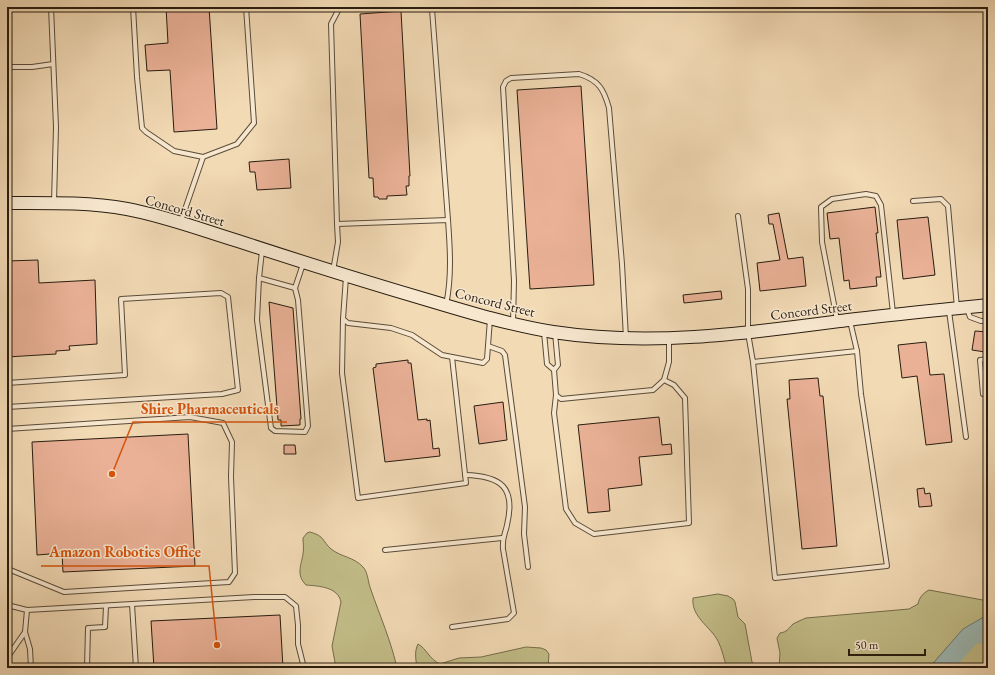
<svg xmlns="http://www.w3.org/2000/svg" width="995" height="675" viewBox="0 0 995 675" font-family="'EB Garamond',serif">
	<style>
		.green { fill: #c2bd88; stroke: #756d4c }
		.water { fill: #9db9b5; stroke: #6e7b73 }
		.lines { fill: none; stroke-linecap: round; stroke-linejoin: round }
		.river { stroke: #9db9b5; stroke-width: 18 }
		.building { fill: #eab197; stroke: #281d10 }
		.lane-casing { stroke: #5a4c39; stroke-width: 6 }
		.street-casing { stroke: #5a4c39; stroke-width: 10 }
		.secondary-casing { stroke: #281d10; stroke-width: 14 }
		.lane { stroke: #f7e7cf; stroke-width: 4 }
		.street { stroke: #f7e7cf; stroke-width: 8 }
		.secondary { stroke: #f7e7cf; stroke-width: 12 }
		.labels { text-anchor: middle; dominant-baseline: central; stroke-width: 3; stroke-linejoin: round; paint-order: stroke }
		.street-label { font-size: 14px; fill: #281d10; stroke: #f7e7cf }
		.leader { fill: none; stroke: #d5530c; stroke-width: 1.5 }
		.callout-dot { fill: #d5530c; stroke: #f7e7cf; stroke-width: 1.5 }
		.callout-label { font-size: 15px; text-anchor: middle; font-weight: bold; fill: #d5530c; stroke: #f7e7cf; stroke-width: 3; stroke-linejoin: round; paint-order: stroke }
	</style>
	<rect width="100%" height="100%" fill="#f2dab5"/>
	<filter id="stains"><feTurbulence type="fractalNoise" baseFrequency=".005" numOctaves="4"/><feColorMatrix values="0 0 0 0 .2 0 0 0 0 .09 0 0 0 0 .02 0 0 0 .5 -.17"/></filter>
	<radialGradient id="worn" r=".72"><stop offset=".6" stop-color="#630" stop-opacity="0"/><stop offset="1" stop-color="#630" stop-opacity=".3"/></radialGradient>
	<g class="green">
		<path d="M310 532C325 536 322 541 331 549 341 557 354 557 363 567 368 572 368 583 371 590 380 616 391 641 397 668H336L332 646 341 602C338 587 319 586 306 585 296 575 301 566 303 554 304 549 303 543 303 538L307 533Z"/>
		<path d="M929 590 988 601V618H982L952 642 929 668H779L780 653 777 638 780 633C787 632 788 629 793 624 797 622 801 620 806 618L909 609 918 604C919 598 923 593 929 590Z"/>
		<path d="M718 594 728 596 733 599 735 602 738 617 745 624 752 662 756 668H727C724 659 722 649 718 641 710 626 691 617 693 598Z"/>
		<polygon points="979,634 988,635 988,668 943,668 971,636"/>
		<path d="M418 644C427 649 429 659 440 664L459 658 481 657 526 647 541 648 546 650 549 654 548 668H417C416 660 414 652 418 644Z"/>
	</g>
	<polygon class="water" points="982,618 988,618 988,635 979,634 971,636 943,668 929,668 963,629"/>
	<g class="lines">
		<polyline class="river" points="943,668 971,636 979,634 988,635"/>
	</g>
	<g class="building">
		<polygon points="166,7 209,7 217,129 174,132 170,70 147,71 145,45 168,43"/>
		<polygon points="401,11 410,176 409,176 409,186 406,186 407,195 387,196 387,199 379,199 378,197 374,197 373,178 369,178 360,14"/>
		<polygon points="581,86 594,285 530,289 517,90"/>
		<polygon points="289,159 291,188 257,190 255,172 250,172 249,162"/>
		<polygon points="875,207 878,233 876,233 881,277 876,277 877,286 850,289 849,280 844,281 839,238 830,239 827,213"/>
		<polygon points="779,213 788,259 803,257 806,286 760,291 757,263 780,260 773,224 769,224 768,215"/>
		<polygon points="928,217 935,275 903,279 897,220"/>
		<polygon points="38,260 39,283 95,280 97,344 69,346 70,350 56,351 56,354 7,357 7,261"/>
		<polygon points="721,291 722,299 684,303 683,295"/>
		<polygon points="269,302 293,308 301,419 300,419 300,425 281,426 281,420 278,420"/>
		<polygon points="975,331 987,332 985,352 972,350"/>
		<polygon points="926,342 930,375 944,374 952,442 926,445 917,376 902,378 898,345"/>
		<polygon points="408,360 408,363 411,363 418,420 427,419 427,421 430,420 433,449 439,448 440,456 385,462 373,368 376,367 376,364"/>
		<polygon points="818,378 820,396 823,396 837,546 802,549 787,399 790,399 789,380"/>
		<polygon points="503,402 507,440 479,444 474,406"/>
		<polygon points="659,417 662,445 671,444 672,454 639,457 642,485 608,489 610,511 588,513 578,425"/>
		<polygon points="188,434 195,566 63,572 62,553 37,555 32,442"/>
		<polygon points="284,445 295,445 296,454 284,454"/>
		<polygon points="924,488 925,494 930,493 932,506 919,507 917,489"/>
		<polygon points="280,615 283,668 154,668 151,621"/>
	</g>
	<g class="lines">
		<g class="lane-casing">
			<g id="lane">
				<polyline points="51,7 56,127 54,202"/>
				<polyline points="133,7 137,77 142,128 146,132 174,151 203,157 237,144 254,123 246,7"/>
				<polyline points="426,7 432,9 448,220"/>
				<polyline points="7,67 32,67 53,64"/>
				<polyline points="913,201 941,199 948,206 957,308"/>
				<polyline points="738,216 748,289 748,333 753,362 857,351 850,321"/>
				<polyline points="181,221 203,157"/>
				<polyline points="337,224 331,24 340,7"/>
				<polyline points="262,251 259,278 295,288 303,264"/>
				<path d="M333 271 338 242 337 224 448 220C450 248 452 277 446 305"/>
				<polyline points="346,277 343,319 348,323 391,328 412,335 442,355 483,363 487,359 490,319"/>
				<polyline points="259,278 257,320 271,428 275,431 305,432 308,426 298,300 295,288"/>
				<polyline points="967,309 970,317 981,321 988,321"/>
				<polyline points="949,311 966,437"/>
				<polyline points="343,319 342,373 358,498 466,483 452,357"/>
				<polyline points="837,320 822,242 821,207 832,199 866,194 876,196 881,205 893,313"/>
				<path d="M513 323 514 281 503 87 506 81 511 78 579 74C599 80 604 90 609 108L622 264 626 338"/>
				<polyline points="544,332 547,364 554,370 558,365 555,333"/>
				<polyline points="488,346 502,351 505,355 525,507 524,534 528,567"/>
				<polyline points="753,362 775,578 887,566 861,394 857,351"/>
				<polyline points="554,370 556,395 561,399 653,390 664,380 669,362 669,339"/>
				<polyline points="7,383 125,375 121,299 221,293 228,297 238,390 222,394 7,407"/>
				<polyline points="983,394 980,360 988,359"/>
				<polyline points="556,395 554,413 566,509 575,523 594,534 689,523 685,398 674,385 664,380"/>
				<polyline points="7,429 190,417 223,423 232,442 231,477 235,573 229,582 64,592 8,569"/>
				<polyline points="385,550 502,538"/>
				<polyline points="132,604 136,668"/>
				<polyline points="7,605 27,610 25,632 7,658"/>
				<polyline points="27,610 254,597 285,597 296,606 298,625 298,644 304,668"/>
				<path d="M452 627 508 619 514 613 503 549C502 537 505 535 507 525 516 487 501 476 465 475"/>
				<polyline points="25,632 30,649 31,668"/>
				<polyline points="87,668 88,628 105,627 106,606"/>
			</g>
		</g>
		<g class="street-casing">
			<polyline id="street" points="7,555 7,580"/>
		</g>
		<g class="secondary-casing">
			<path id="secondary" d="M7 203C47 203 88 202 127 209 165 216 202 230 238 241 302 262 366 282 431 301 471 313 511 325 553 332 652 347 749 333 848 320 895 314 941 310 988 305"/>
		</g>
		<use href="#lane" class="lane"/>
		<use href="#street" class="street"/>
		<use href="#secondary" class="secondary"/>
	</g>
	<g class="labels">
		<g class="street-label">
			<text transform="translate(185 210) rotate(16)">Concord Street</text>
			<text transform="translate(495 302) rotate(14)">Concord Street</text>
			<text transform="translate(811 310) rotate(-7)">Concord Street</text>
		</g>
	</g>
	<path class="leader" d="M112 474L133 422H287M217 645L209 566H41"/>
	<g class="callout-dot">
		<circle cx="112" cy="474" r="4"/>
		<circle cx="217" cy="645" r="4"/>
	</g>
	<g class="callout-label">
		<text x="210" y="414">Shire Pharmaceuticals</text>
		<text x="125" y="557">Amazon Robotics Office</text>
	</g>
	<rect width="995" height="675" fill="none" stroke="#f2dab5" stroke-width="24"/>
	<rect x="8" y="8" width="979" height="659" fill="none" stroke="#281d10" stroke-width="2"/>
	<rect x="12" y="12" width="971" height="651" fill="none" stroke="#281d10"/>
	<path d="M849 649v6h76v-6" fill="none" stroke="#281d10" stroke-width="2"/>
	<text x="855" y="649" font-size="12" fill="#281d10" stroke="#f7e7cf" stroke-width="3" paint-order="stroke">50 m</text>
	<rect width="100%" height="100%" filter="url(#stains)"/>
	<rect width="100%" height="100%" fill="url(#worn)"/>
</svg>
